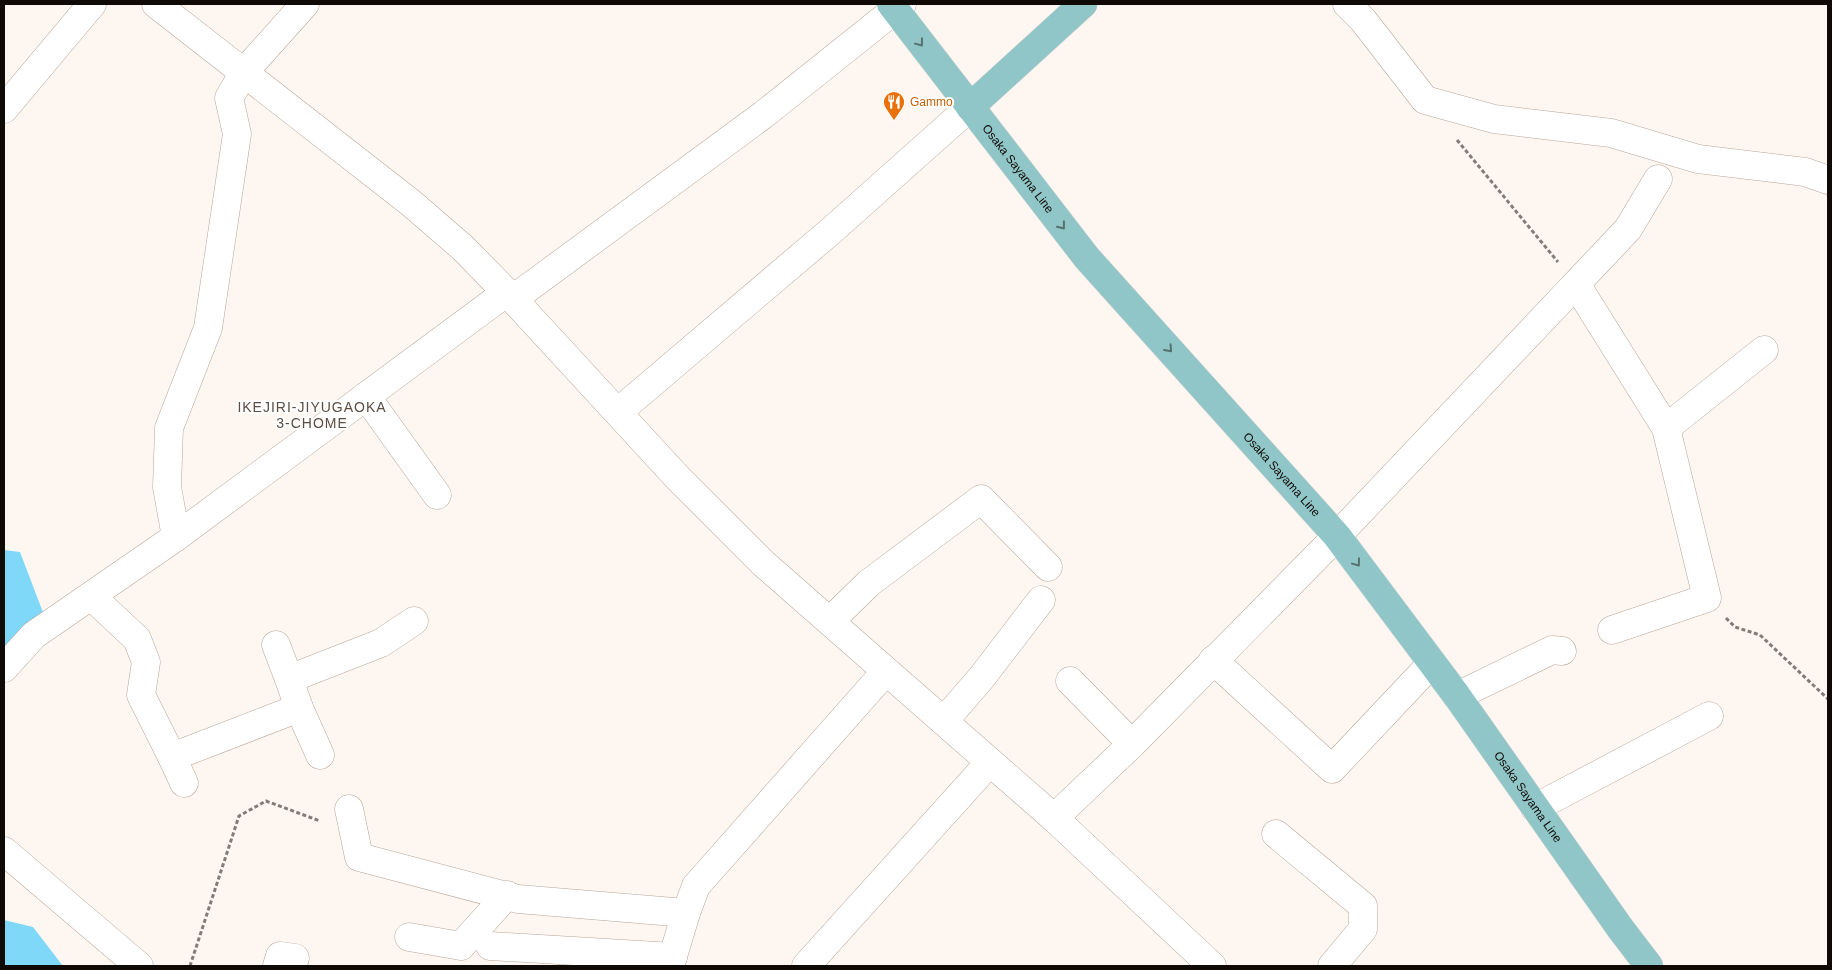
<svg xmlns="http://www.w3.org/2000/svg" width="1832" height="970" viewBox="0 0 1832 970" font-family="Helvetica,sans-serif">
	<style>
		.water { fill: #80d8f9 }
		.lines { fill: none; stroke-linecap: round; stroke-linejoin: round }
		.minor-casing { stroke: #b8a699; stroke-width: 29 }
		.major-casing { stroke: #d4d3d2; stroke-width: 29 }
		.path { stroke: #837d78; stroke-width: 3; stroke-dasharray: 4 2.5; stroke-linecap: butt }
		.minor { stroke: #fff; stroke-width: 28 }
		.major { stroke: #91c6c8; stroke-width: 28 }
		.oneway { stroke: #577171 }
		.labels { text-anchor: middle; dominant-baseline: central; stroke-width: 4; stroke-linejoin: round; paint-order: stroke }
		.food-label { font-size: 12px; fill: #c56008; stroke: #fff; text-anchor: start }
		.street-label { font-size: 12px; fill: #100a06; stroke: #fff }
		.neighbourhood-label { font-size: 14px; letter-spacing: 1px; fill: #5c4c41; stroke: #fff }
	</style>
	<rect width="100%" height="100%" fill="#fef7f1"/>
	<g class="water">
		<polygon points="4,550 20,552 44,615 11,646 4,646"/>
		<polygon points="4,920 33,927 63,966 4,966"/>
	</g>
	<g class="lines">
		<g class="minor-casing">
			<g id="minor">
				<polyline points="156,4 411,203 463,248 513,299 678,478 764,564 1054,818 1212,966"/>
				<polyline points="1347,4 1363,20 1425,100 1494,119 1611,133 1698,159 1805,172 1828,180"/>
				<polyline points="4,109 92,4"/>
				<polyline points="513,299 763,115 902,4"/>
				<polyline points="366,396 437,495"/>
				<polyline points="618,412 832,230 970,107"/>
				<polyline points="1666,428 1764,350"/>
				<polyline points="176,537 167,487 169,428 208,328 237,134 229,98 244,72 305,4"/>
				<polyline points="91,596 137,639 146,662 141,695 172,757 299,708 289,679 381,643 414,621"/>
				<polyline points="830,621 869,583 981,499 1048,567"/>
				<polyline points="1612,630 1707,598 1666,428 1576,284 1628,229 1658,179"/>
				<polyline points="276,645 289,679"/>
				<polyline points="1213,660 1332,769 1432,663"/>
				<polyline points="4,668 34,635 176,537 507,292"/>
				<polyline points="1070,681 1132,744"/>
				<polyline points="1457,696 1552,650 1562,651"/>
				<polyline points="299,708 320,755"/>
				<polyline points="944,721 982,677 1041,600"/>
				<polyline points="172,757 184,783"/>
				<polyline points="1535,808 1709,716"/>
				<polyline points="349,809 359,857 518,899 686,913 696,886 886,671"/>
				<polyline points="1054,818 1132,744 1337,536 1576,284"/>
				<polyline points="1276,834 1363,906 1363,929 1332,966"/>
				<polyline points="4,851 139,966"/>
				<polyline points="409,937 461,946 507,895"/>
				<polyline points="490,946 673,957"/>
				<polyline points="277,966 280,956 295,958"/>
				<polyline points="670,966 686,913"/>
				<polyline points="806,966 990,762"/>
			</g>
		</g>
		<g class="major-casing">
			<g id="major">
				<path id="s1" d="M891 4 1087 258 1337 536 1457 696 1620 928 1649 966"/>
				<polyline points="970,107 1083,4"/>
			</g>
		</g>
		<g class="path">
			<polyline points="1457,140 1558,262"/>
			<polyline points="1726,618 1735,627 1760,635 1828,699"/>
			<polyline points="190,966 239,816 266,801 320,821"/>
		</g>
		<use href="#minor" class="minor"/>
		<use href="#major" class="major"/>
	</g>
	<defs><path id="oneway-chevron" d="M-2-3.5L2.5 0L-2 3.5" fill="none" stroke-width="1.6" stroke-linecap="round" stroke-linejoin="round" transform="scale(1.25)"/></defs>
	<g class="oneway">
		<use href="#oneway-chevron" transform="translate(920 43) rotate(53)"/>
		<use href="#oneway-chevron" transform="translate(1062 226) rotate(52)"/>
		<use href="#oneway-chevron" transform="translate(1169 349) rotate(48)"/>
		<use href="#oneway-chevron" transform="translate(1357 563) rotate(53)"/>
	</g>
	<defs>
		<g id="restaurant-pin" transform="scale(1.125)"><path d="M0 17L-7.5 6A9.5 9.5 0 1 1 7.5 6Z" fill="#e8710a" stroke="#fff"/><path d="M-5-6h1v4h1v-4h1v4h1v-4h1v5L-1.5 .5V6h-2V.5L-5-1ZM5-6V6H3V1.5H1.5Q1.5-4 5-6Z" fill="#fff"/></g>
	</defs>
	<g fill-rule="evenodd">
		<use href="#restaurant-pin" x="894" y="102"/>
	</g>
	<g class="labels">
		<g class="food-label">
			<text x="910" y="102">Gammo</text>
		</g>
		<g class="street-label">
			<text stroke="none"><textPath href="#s1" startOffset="208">Osaka Sayama Line</textPath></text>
			<text stroke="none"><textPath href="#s1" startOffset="612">Osaka Sayama Line</textPath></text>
			<text stroke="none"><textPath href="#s1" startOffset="1018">Osaka Sayama Line</textPath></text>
		</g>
		<g class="neighbourhood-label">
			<text x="312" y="407">IKEJIRI-JIYUGAOKA<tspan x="312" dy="16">3-CHOME</tspan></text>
		</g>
	</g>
	<rect width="1832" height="970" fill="none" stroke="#100a06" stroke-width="10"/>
</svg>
